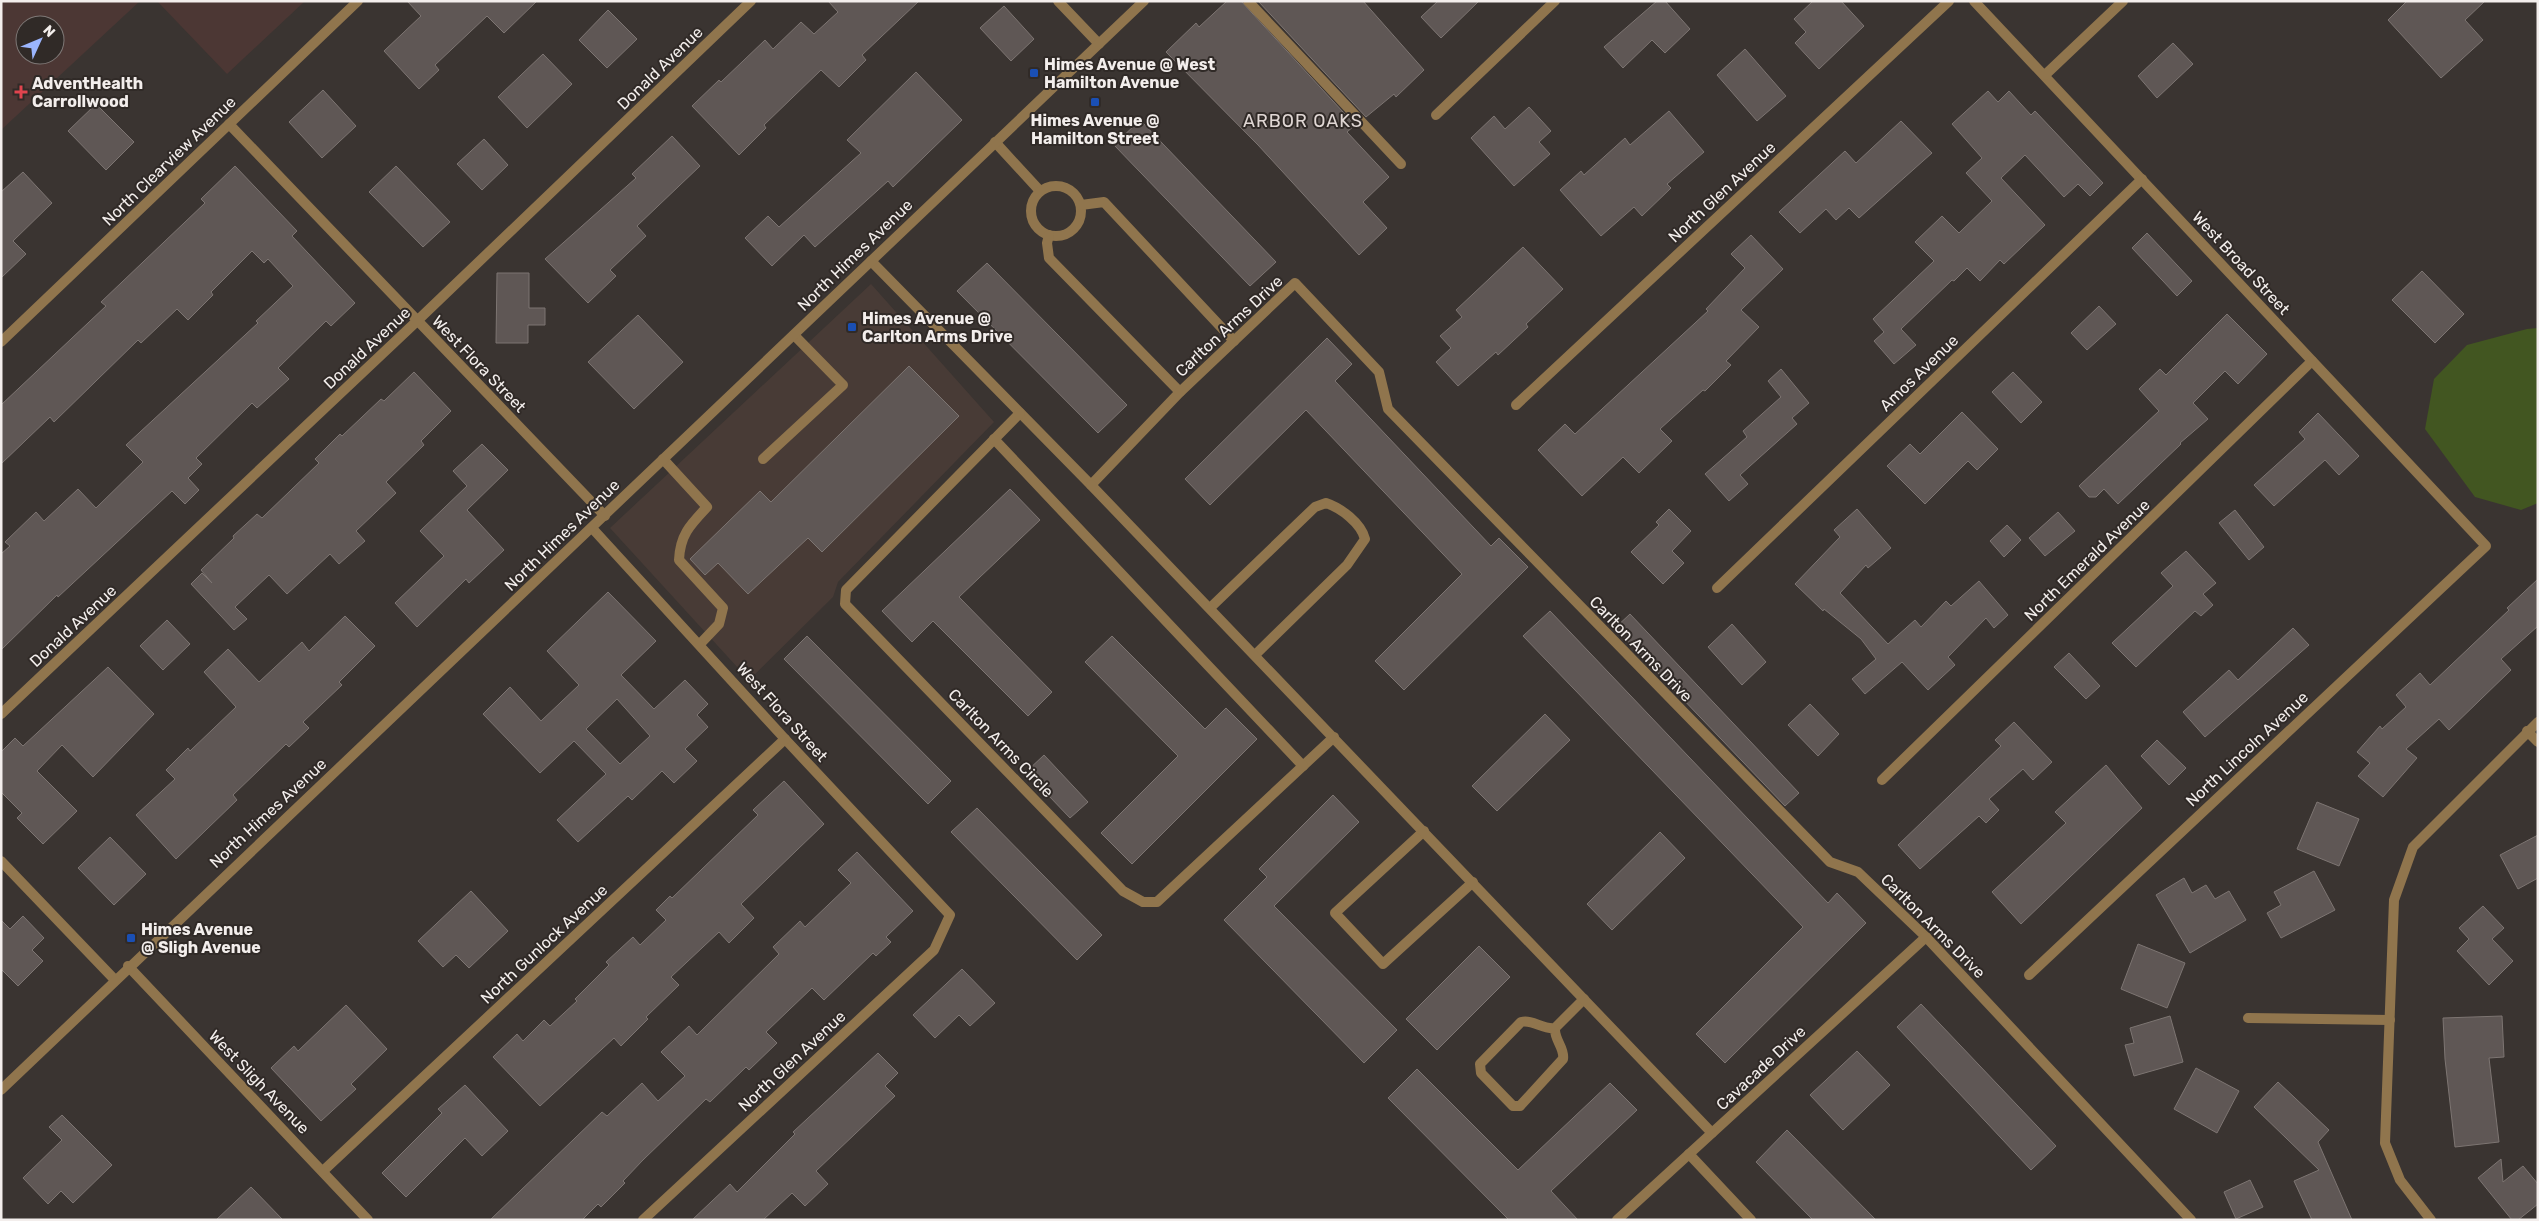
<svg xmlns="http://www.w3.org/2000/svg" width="2539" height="1221" viewBox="0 0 2539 1221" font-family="Rubik,sans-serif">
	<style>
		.built { fill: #483b36 }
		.medical { fill: #4c3734; fill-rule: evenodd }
		.green { fill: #425621 }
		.building { fill: #5f5755; stroke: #7d7572; fill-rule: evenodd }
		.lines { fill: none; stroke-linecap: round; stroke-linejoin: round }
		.service { stroke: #90754d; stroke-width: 10 }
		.minor { stroke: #90754d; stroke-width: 10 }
		.tertiary { stroke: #90754d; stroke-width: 10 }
		.transit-dot { fill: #1a4fb4; stroke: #302a27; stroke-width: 2 }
		.health-dot { fill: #e0444e; stroke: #302a27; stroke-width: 2 }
		.labels { text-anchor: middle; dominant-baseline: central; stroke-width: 4; stroke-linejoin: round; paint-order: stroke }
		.poi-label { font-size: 16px; font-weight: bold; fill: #f3eeec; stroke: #302a27; text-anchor: start }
		.street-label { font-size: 16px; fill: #f3eeec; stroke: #302a27 }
		.neighbourhood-label { font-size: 18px; letter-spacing: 1px; fill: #e0d7d4; stroke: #302a27 }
	</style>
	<rect width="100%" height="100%" fill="#3a3431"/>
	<polygon class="built" points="871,284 994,422 838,582 833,597 749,680 610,528"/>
	<g class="medical">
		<path d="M1 1H140L1 130ZM25 25H55V55H25Z"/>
		<polygon points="157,1 305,1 227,74"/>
	</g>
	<polygon class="green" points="2538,328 2538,503 2521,510 2475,497 2425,429 2434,379 2467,345 2527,329"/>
	<g class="building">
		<polygon points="407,1 537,1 504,33 487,16 435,65 439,70 419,89 384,51 421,16"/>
		<polygon points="828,1 919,1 862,55 866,60 839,87 821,70 764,125 766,128 739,155 692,106 719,80 721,82 765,40 773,49 801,22 814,34 838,12"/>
		<polygon points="1227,1 1241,1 1355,125 1347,132 1389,177 1363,202 1387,228 1359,255 1258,145 1166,52 1196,23 1199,27"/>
		<polygon points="1258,1 1363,1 1424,70 1396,97 1394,94 1366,117"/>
		<polygon points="1438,1 1479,1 1441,38 1421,17"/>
		<polygon points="1657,1 1665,1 1690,29 1665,53 1652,40 1623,68 1604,47"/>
		<polygon points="1813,1 1841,1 1864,26 1819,69 1795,43 1806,32 1794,19"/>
		<polygon points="2407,1 2485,1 2465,20 2483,40 2441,78 2388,20"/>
		<polygon points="1004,6 1034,39 1011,61 980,28"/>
		<polygon points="608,10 637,39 607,68 579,40"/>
		<polygon points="2173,43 2193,64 2157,98 2138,76"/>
		<polygon points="1745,49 1786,96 1757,121 1717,75"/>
		<polygon points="543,54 572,84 527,128 498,97"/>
		<polygon points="916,72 962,120 893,187 888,181 815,247 804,235 772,266 745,238 768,216 779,227 861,153 847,140"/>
		<polygon points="323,90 356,126 322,158 289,122"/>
		<polygon points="1988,91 1998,102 2009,91 2031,115 2035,111 2103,183 2090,196 2078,184 2064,197 2025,155 2001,178 2045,225 2004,264 2000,260 1980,281 1967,268 1954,281 1952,280 1901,329 1916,345 1894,364 1874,341 1884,332 1873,319 1934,261 1915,242 1942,216 1959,233 1992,201 1966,173 1982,158 1952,124"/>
		<polygon points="96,104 134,142 106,170 68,131"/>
		<polygon points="1529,107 1551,131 1539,142 1550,154 1514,186 1471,138 1494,116 1505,129"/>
		<polygon points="1669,111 1704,152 1667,184 1671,188 1642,216 1634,207 1601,236 1560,190 1581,171 1584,175 1625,138 1630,145"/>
		<polygon points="1140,120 1276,262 1250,286 1114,145"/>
		<polygon points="1901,121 1932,153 1859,218 1849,208 1836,220 1826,209 1800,233 1779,212 1845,151 1856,163"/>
		<polygon points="672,136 700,166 637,226 646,236 610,270 616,276 588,303 545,259 636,178 632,174"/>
		<polygon points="484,139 508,165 482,190 457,164"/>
		<polygon points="235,166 297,231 292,236 355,303 331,326 326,321 278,368 289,379 257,408 252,403 196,458 202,464 188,478 199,490 185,504 172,491 58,597 57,595 1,650 1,554 10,546 5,542 36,512 44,521 78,489 96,508 143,462 126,445 258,323 256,321 293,286 268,259 264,263 252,251 211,292 213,295 188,320 177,309 141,343 138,340 54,422 50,417 1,464 1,405 106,306 101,302 205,203 201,199"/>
		<polygon points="396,166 450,222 423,247 369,192"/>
		<polygon points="23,172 52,203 13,241 26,254 1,278 1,192"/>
		<polygon points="2147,233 2192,281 2177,296 2132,248"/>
		<polygon points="1751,235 1783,269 1741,310 1759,327 1726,361 1731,365 1705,391 1703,390 1660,429 1672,441 1639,473 1623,457 1582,496 1538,450 1565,424 1575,434 1708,311 1706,309 1745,268 1731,254"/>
		<polygon points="1523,247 1563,289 1526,324 1528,327 1498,355 1496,352 1458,386 1436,362 1451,348 1440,336 1462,317 1456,310"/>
		<polygon points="987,263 1127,405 1098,433 957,291"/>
		<polygon points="2422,271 2464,314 2435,343 2392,300"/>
		<polygon points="497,273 529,273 529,308 545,308 545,325 528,325 528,343 496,343"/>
		<polygon points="2099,306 2116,324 2087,350 2071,333"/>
		<polygon points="2227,314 2267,354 2238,384 2225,371 2193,403 2208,419 2180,443 2181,444 2118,504 2104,489 2096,497 2089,497 2079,486 2159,411 2139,389 2160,369 2166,375"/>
		<polygon points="638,315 683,362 634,409 588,362"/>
		<polygon points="1327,338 1352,364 1335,381 1491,546 1499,538 1528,567 1404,690 1375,661 1462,574 1306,410 1210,505 1185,479"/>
		<polygon points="909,366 959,416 822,552 808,538 748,594 718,563 705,575 690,559 760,491 771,502"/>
		<polygon points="1781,369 1809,403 1792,418 1797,424 1740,475 1748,484 1729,501 1705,474 1747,437 1743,431 1781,397 1768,381"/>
		<polygon points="414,372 451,411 421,441 424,445 386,482 396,493 356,531 365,541 339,564 330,554 287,594 269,575 235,607 247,619 234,630 191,584 202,573 212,583 201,570 234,538 233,536 257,514 262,518 319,463 315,459 340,434 342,436 381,399 384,401"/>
		<polygon points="2013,372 2042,402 2021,423 1992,392"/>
		<polygon points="1962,412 1998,449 1977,470 1968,461 1925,504 1887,466 1910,444 1920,454"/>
		<polygon points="2318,413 2359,456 2339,475 2325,460 2274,506 2254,485 2305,439 2299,432"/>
		<polygon points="482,444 508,470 467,510 504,550 469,583 466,579 417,627 395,603 444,556 420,531 467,486 453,471"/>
		<polygon points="1010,489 1040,520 959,597 1052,692 1028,716 933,621 912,642 882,611"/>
		<polygon points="1669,509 1691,531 1672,551 1684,563 1663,584 1631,552 1659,525 1656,522"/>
		<polygon points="1857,509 1891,548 1868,568 1866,565 1840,593 1888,644 1915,620 1921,627 1946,601 1951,606 1979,581 2008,615 1994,628 1986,618 1948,657 1955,665 1928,690 1902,662 1865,694 1852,679 1876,659 1861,639 1824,609 1823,611 1795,584 1840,537 1834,530"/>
		<polygon points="2235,510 2264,547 2249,560 2219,523"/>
		<polygon points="2058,512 2075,531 2045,556 2029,538"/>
		<polygon points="2007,525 2021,540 2004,557 1990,541"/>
		<polygon points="2186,551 2216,583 2203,594 2213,605 2201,616 2195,611 2136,667 2112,643 2173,586 2161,573"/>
		<polygon points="2538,579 2538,626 2501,659 2511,670 2449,730 2439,719 2406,749 2417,758 2383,797 2358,776 2370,763 2357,752 2380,726 2382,729 2406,707 2396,695 2420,673 2430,685 2509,610 2507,608"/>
		<path d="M608 592 656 641 621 675 654 709 685 680 708 704 697 715 708 727 685 749 697 761 674 783 662 771 632 800 628 796 578 842 557 820 606 774 574 741 540 773 483 714 510 687 541 721 579 685 547 651ZM617 699 650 736 620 764 586 729Z"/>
		<polygon points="1550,611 1828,903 1837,893 1866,923 1725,1063 1696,1034 1803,927 1523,636"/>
		<polygon points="1630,614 1799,793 1785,806 1615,628"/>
		<polygon points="345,616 375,646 339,682 342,685 303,722 309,728 289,747 286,744 233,795 237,800 176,859 136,815 175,779 166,770 188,748 190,751 236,707 204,672 228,649 259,682 302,642 309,651"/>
		<polygon points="167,620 190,644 163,670 140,646"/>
		<polygon points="1732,624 1766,662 1742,685 1708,647"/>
		<polygon points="2293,628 2309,645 2205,737 2183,712 2229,670 2238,680"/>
		<polygon points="807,636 951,781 928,804 784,659"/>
		<polygon points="1112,636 1205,729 1226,708 1257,739 1132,864 1101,833 1178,756 1085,662"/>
		<polygon points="2069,653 2100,686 2086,699 2054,667"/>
		<polygon points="108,667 154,714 93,777 62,745 37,771 77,811 43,844 17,818 22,813 1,792 1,752 15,738 23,746"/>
		<polygon points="1810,704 1839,734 1818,756 1788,725"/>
		<polygon points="1545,714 1570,740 1497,811 1472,786"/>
		<polygon points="2014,722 2052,762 2033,780 2023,769 1989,799 1999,810 1986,823 1979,816 1920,869 1898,845 2001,746 1995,740"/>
		<polygon points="2157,740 2186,768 2169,785 2141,756"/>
		<polygon points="1044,755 1088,802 1070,818 1026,772"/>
		<polygon points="2106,765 2142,808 2021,924 1992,892 2066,823 2055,812"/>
		<polygon points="784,781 824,824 741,904 754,918 729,943 719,932 671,977 679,985 646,1017 648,1019 621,1046 614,1038 540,1106 493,1057 517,1034 523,1041 544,1020 550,1026 577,1001 575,999 609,965 606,962 633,937 640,945 666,920 656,910 670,896 672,898 758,815 753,810"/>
		<polygon points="1333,795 1359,822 1274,906 1397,1030 1364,1063 1224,920 1267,877 1259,869"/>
		<polygon points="2317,802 2359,819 2339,866 2297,849"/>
		<polygon points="977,808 1102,935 1077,960 951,832"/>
		<polygon points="1660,832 1685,858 1612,930 1587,904"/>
		<polygon points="2538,835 2538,878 2518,889 2500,855"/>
		<polygon points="110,837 146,874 114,905 78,868"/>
		<polygon points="857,852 913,911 886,937 891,942 876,956 873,953 824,1000 812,988 766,1032 777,1043 749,1070 746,1067 710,1102 706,1099 643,1160 623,1181 625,1183 601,1207 598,1204 582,1220 490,1220 602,1112 607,1116 642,1083 658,1101 685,1076 661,1052 689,1026 697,1035 779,954 773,947 800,921 805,927 851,883 838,870"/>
		<polygon points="2314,871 2335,910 2281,938 2267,913 2281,905 2274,892"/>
		<polygon points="2184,878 2192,893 2206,885 2215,899 2229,891 2246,920 2190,953 2156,895"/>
		<polygon points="471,891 508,931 469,968 456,955 443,967 418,941"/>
		<polygon points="2483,906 2504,928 2492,939 2513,961 2489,985 2457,951 2469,939 2459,928"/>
		<polygon points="23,916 44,938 32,950 43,961 18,986 1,969 1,920 10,929"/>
		<polygon points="2138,944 2185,963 2167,1008 2121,989"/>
		<polygon points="1479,946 1510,977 1437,1050 1406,1019"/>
		<polygon points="962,969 995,1003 970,1026 959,1015 935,1038 913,1015"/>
		<polygon points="1921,1004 2056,1146 2031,1170 1897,1027"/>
		<polygon points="346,1005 387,1049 351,1084 356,1089 321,1121 271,1068 294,1046 298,1051"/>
		<polygon points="2170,1016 2183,1062 2134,1076 2125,1045 2134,1043 2130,1028"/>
		<polygon points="2502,1016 2504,1057 2489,1058 2499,1142 2455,1147 2445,1059 2443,1018"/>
		<polygon points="1857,1051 1890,1085 1843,1130 1810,1095"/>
		<polygon points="878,1053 898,1073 885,1086 895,1096 816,1171 828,1184 805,1206 792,1193 763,1220 692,1220 730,1184 737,1192 795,1134 793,1132"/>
		<polygon points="2196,1068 2239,1091 2217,1133 2174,1109"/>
		<polygon points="1417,1069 1518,1170 1610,1083 1637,1110 1551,1191 1578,1220 1509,1220 1388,1098"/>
		<polygon points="2278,1082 2329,1130 2318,1142 2352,1220 2312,1220 2294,1181 2319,1170 2254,1107"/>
		<polygon points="465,1085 508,1131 482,1156 465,1138 406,1197 382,1173 442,1113 438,1109"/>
		<polygon points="62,1115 112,1165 73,1203 61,1191 48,1204 23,1178 62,1140 49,1127"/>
		<polygon points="1787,1130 1876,1220 1813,1220 1756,1162"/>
		<polygon points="2501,1159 2503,1182 2523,1166 2538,1184 2538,1204 2518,1220 2512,1220 2478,1178"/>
		<polygon points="2250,1180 2263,1207 2236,1219 2224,1192"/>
		<polygon points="251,1187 283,1220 216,1220"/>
	</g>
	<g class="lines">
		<g class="service">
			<polyline points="995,142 1040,191"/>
			<circle cx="1056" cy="211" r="25"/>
			<polyline points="1081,205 1104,202 1234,341"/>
			<polyline points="1049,235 1047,243 1049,258 1180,392"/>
			<path d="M663 459 707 507C690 525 680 535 679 560L723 608 719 624 700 644"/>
			<polyline points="763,459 843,385 794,335"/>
			<path d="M1210 608 1315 507 1326 503C1341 508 1361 523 1365 539L1347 565 1255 655"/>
			<polyline points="1424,831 1335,913 1383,964 1473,882"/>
			<path d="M1555 1028C1554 1040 1565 1048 1563 1059L1520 1106H1513L1481 1073 1480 1064 1521 1022C1533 1019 1543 1030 1555 1028L1584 999"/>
		</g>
		<g class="minor">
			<polyline points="1058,1 1099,44"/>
			<polyline points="1248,1 1401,164"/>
			<polyline points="1974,1 2486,546 2029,975"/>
			<polyline points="2045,75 2123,1"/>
			<polyline points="1436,115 1555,1"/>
			<polyline points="229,124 605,516"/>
			<polyline points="871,261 1091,485 1180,392 1295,283 1379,372 1388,409 1830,862 1858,872 1926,937 2191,1220"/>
			<polyline points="1,342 358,1"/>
			<polyline points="1516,405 1949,1"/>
			<polyline points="1020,413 846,590 845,604 1123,891 1143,902 1157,902 1334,737"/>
			<polyline points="994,439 1303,766"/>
			<polyline points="1091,485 1712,1133"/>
			<polyline points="592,528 785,739 950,915 934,950 643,1220"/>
			<polyline points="1717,588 2142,179"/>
			<polyline points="1,714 417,321 751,1"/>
			<polyline points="2527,731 2538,742"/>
			<polyline points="1882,780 2312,361"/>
			<polyline points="1,861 115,980"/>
			<polyline points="128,966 368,1220"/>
			<polyline points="2248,1018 2390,1020"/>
			<polyline points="1689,1154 1751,1220"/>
			<polyline points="323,1171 785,739"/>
			<polyline points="1617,1220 1926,937"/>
			<polyline points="2431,1220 2400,1180 2385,1143 2394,900 2413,847 2538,722"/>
		</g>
		<polyline class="tertiary" points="1,1090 1144,1"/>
	</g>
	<g class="transit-dot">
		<rect x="1029" y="68" width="10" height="10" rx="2.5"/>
		<rect x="1090" y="97" width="10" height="10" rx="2.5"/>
		<rect x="847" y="322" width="10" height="10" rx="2.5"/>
		<rect x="126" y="933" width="10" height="10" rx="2.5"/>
	</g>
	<path class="health-dot" d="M18.5 84.5h5v5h5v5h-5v5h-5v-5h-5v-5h5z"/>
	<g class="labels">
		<g class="poi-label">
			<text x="1044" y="64">Himes Avenue @ West<tspan x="1044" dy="18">Hamilton Avenue</tspan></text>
			<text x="32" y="83">AdventHealth<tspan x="32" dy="18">Carrollwood</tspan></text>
			<text x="1095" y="120" text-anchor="middle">Himes Avenue @<tspan x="1095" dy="18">Hamilton Street</tspan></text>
			<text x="862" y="318">Himes Avenue @<tspan x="862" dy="18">Carlton Arms Drive</tspan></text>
			<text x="141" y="929">Himes Avenue<tspan x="141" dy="18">@ Sligh Avenue</tspan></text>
		</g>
		<g class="street-label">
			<text transform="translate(660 68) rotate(-44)">Donald Avenue</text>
			<text transform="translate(169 161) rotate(-44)">North Clearview Avenue</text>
			<text transform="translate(1722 192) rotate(-43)">North Glen Avenue</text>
			<text transform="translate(855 255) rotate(-44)">North Himes Avenue</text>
			<text transform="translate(2241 263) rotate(47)">West Broad Street</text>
			<text transform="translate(1229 326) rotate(-43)">Carlton Arms Drive</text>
			<text transform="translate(367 348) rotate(-43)">Donald Avenue</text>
			<text transform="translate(479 364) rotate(46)">West Flora Street</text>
			<text transform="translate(1919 373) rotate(-44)">Amos Avenue</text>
			<text transform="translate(562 535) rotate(-44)">North Himes Avenue</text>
			<text transform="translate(2087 560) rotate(-44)">North Emerald Avenue</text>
			<text transform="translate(73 626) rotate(-43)">Donald Avenue</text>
			<text transform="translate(1641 649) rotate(46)">Carlton Arms Drive</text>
			<text transform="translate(782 712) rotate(48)">West Flora Street</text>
			<text transform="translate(1001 743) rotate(46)">Carlton Arms Circle</text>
			<text transform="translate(2247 749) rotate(-43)">North Lincoln Avenue</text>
			<text transform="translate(268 813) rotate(-43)">North Himes Avenue</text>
			<text transform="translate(1933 926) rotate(45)">Carlton Arms Drive</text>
			<text transform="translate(544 944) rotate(-43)">North Gunlock Avenue</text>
			<text transform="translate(792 1061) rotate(-43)">North Glen Avenue</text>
			<text transform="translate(1761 1068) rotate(-43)">Cavacade Drive</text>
			<text transform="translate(259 1082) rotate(46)">West Sligh Avenue</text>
		</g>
		<g class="neighbourhood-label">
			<text x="1303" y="121">ARBOR OAKS</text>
		</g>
	</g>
	<rect width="2539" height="1221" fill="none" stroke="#f3eeec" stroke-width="5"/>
	<g transform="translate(40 40) rotate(46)"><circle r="24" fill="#302a27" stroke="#7e7876"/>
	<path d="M0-4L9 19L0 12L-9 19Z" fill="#9bb5fd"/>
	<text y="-8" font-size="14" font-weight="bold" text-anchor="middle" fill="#f3eeec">N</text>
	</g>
</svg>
